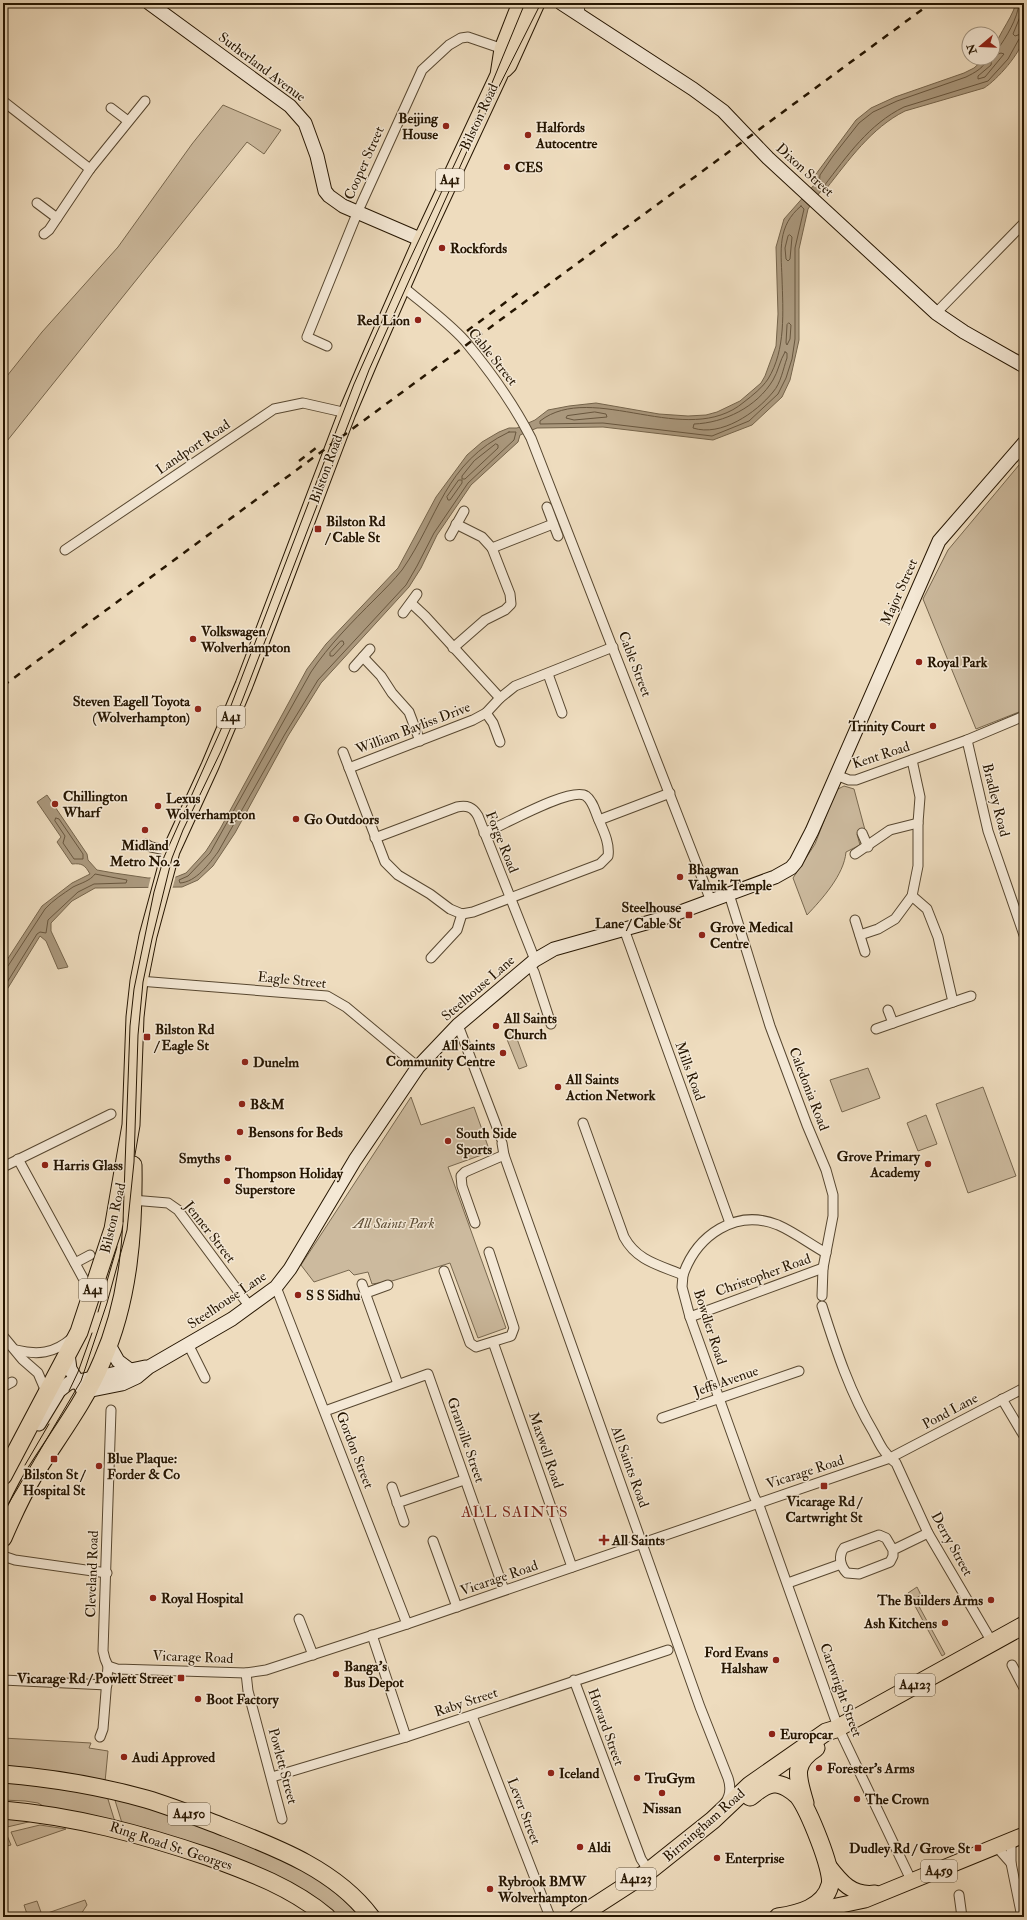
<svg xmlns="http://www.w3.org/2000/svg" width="1027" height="1920" viewBox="0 0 1027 1920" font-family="'IM FELL Double Pica',serif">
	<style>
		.green { fill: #ccba9e; stroke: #78684f }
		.water { fill: #aa987d; stroke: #75644b }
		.pier { fill: #eedcbe }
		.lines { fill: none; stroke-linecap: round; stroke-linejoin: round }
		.shore { stroke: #68563e; stroke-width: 1 }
		.street-casing { stroke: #574730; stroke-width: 11 }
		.secondary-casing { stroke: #251500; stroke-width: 15 }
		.primary-casing { stroke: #251500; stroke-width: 17 }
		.highway-casing { stroke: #251500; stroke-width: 19 }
		.street { stroke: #f4e8d5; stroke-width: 9 }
		.secondary { stroke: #f4e8d5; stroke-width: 13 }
		.primary { stroke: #eedcbe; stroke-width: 15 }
		.highway { stroke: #eedcbe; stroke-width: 17 }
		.tram { stroke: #251500; stroke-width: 1 }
		.rail { stroke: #251500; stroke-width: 2.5; stroke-dasharray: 7 7; stroke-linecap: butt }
		.poi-dot { fill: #8f2418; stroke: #f4e8d5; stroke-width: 1.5 }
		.labels { text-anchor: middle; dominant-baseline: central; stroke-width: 3; stroke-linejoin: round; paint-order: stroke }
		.shield { fill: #f4e8d5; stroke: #635440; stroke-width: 1 }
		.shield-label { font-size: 13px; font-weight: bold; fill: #251500 }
		.street-label { font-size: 14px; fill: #251500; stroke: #f4e8d5 }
		.poi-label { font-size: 14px; font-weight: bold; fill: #251500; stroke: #f4e8d5; text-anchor: start }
		.park-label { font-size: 14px; font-style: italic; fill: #5f4f37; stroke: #f4e8d5 }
		.quarter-label { font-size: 16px; letter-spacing: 1px; fill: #7a1f14; stroke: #f4e8d5 }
	</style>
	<rect width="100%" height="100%" fill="#eedcbe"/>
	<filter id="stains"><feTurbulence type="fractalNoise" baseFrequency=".005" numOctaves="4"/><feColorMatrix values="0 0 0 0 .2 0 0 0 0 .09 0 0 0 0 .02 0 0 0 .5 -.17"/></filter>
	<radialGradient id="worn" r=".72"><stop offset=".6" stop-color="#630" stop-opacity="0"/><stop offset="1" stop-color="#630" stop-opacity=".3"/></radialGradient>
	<g class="green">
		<polygon points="223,105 281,130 264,154 247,142 3,446 3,381 42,332 118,247 192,144"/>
		<polygon points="1024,459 1024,710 976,729 923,599 948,550"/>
		<path d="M844 786 854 789 865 830 857 834 860 845 846 852C844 875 822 899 807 915L793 878 815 844 836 790Z"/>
		<polygon points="513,1028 527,1066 519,1069 504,1032"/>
		<polygon points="868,1068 880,1098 842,1112 830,1080"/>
		<polygon points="983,1087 1016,1176 968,1193 936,1104"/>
		<polygon points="411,1097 421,1125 474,1107 490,1152 448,1167 506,1328 478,1338 450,1263 392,1281 372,1284 368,1272 354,1275 349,1270 314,1282 301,1265"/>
		<polygon points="926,1115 937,1144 918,1151 907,1123"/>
		<polygon points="917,1587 921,1595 915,1599 945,1654 942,1656 908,1593"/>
		<polygon points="3,1738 91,1743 89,1748 108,1751 105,1782 3,1769"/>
		<polygon points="3,1781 107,1796 115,1822 45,1807 38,1803 25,1801 3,1800"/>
		<path d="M114 1797 123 1798C189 1824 275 1846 331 1889 342 1897 351 1908 360 1917H334L187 1842 145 1828 122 1823Z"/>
		<polygon points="3,1817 37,1820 3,1828"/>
		<polygon points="40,1825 66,1829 17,1846 11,1832"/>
		<polygon points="6,1833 11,1845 3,1847 3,1834"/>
		<polygon points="85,1900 87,1905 79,1917 28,1917 24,1905 37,1901 42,1915"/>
	</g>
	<path class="water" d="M1016 3H1024C1024 14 1026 27 1024 37 1021 53 997 80 984 88L905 111C871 128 849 160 826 189L820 192 808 209 799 249V340L790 380 782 397 752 425 713 440 603 427 537 428 520 435 518 442 471 485 437 535 421 568 409 587 321 683 288 736 235 833 213 866 198 880 182 887 95 888 72 901 51 923V931L68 967 58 969 46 941 40 936 3 996V966L42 906 72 883 90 874C85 865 82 863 72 864L57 842 61 837 37 802 47 795 87 854 88 860 97 870 114 873 148 878 176 877 186 873 198 860 206 851 220 829 307 669 326 644 398 568 436 497 467 455 482 442 499 432 509 428H517L535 420 548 410 569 406 596 403 659 414 688 416 706 415 717 412 740 401 761 383 765 376 776 346 778 314 776 247 784 219 814 185 816 174 856 120 871 108 895 97 964 73 974 68 985 58H993C993 39 1011 22 1016 3Z"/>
	<polygon class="pier" points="176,875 172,890 148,889 151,876"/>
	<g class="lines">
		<g class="shore">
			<polyline points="1024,7 1013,34 1015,36 1024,33"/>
			<path d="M993 50H997C1006 38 1018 18 1019 3"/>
			<path d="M987 58C986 67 974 73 966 77L897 101 873 112 859 123 833 156 820 175 819 186H824C847 156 869 124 904 107L988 81 1008 59 1019 39 1024 38"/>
			<polyline points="992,58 991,65 978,76 978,79 985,77 1004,54 1001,53 993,56"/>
			<path d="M801 206 804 209 795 248V339L792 359 786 378 778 394 749 421 712 436 603 423 540 424V421C593 380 687 450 744 402 753 395 762 388 768 379 786 350 783 311 782 278 781 250 777 226 801 206Z"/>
			<polygon points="790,235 792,237 790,259 788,261 786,259 785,248 788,236"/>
			<polygon points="789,323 791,325 790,339 787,345 786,343 787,325"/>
			<path d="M785 352 787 353V358C783 369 781 383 773 392 756 413 721 437 693 428L694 424C724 423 757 407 773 380 778 372 780 360 785 352Z"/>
			<polygon points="595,412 606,414 607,417 574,420 566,418 567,416"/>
			<path d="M509 432H516L514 440 468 483 434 533 417 566 406 585 318 680 285 734 218 852C209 864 196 882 180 883L179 880 188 876 210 853 311 672C329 645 352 622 375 599 384 590 394 580 402 570 439 517 444 463 509 432Z"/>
			<polygon points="496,444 498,445 498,448 465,479 462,479 462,476 474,461"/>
			<polygon points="459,480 462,480 462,483 450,500 448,500 447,497"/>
			<polygon points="341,641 343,641 344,644 333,656 330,656 330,653"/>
			<polygon points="56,818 59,819 83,854 83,859 74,859 63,843 65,836 55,821"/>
			<path d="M3 967 8 966 45 909C53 900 63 894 73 887 81 883 90 881 95 874L127 880 126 883 94 884 78 892 48 920 46 933 40 932 37 934 3 989"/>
		</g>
		<g class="street-casing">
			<g id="street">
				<polyline points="579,3 580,15"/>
				<polyline points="3,101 90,169"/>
				<polyline points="111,108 128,121"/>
				<polyline points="37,203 57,218"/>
				<polyline points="44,234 49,230 90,169 145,101"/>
				<path d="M402 286C422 303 448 322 465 341 490 371 513 403 531 438L711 901"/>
				<polyline points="936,313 1024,223"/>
				<polyline points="327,346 307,337 358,211 422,70 449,45 461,38 468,37 503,49"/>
				<polyline points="547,507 558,536"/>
				<polyline points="456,524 482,537 492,548 553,524"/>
				<polyline points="450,536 464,511"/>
				<polyline points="65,550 274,409 303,403 347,413"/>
				<polyline points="411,603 425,616 500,698"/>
				<polyline points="403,613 417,594"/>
				<polyline points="453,648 485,620 505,610 511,604 510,594 492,548"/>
				<polyline points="363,657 381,676 392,693 409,712 420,741"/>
				<polyline points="354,667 370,649"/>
				<polyline points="548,674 562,713"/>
				<polyline points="486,713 493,723 500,742"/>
				<polyline points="967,740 988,831 1024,935"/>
				<path d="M343 752 385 862 398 875 430 894 450 909 462 914 473 912 600 864 608 856C610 843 603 830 598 818 595 811 593 801 586 796 571 786 502 826 484 833"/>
				<polyline points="349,768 473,720 486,713 500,698 515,686 613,647"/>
				<polyline points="836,775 849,780 856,780 967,740 1024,716"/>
				<polyline points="599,820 670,793"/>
				<polyline points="862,833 868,847"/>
				<path d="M375 838 457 807C467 805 473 807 478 816L535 960"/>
				<polyline points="146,844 151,847 171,851"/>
				<polyline points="855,854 890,830 918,823"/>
				<polyline points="729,894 770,1026 807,1125 826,1170 833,1195 833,1216 823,1268 822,1296"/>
				<polyline points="855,920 865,952"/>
				<polyline points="624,929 730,1223"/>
				<polyline points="860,935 878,929 895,919 912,896 918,866 918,823 920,797 912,760"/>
				<polyline points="431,958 457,930 462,914"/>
				<polyline points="530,965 534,972 551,1024"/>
				<polyline points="139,981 327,996 346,1007 418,1067"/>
				<polyline points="953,1002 971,996"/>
				<polyline points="888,1010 893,1023"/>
				<polyline points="458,1025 501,1138"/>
				<polyline points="876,1029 953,1002 938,937 927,909 912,896"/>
				<path d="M583 1123 624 1237C637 1261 659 1265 683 1275L682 1287 690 1317 754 1496 760 1508 838 1727 912 1882"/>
				<path d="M502 1143 504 1155 700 1707 728 1778C731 1787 731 1795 725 1803"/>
				<polyline points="18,1159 83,1278"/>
				<polyline points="3,1167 111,1114"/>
				<polyline points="132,1200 168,1203 178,1210 250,1307"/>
				<polyline points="475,1223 462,1186 461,1176 465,1172 504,1155"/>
				<polyline points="75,1263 90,1255"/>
				<polyline points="444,1271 470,1343 476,1347 511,1336 514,1328 489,1252"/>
				<path d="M683 1275C697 1235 736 1208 778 1225 794 1232 810 1244 826 1253"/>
				<polyline points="362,1284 398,1384"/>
				<polyline points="276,1287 407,1624"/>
				<polyline points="366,1293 388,1285"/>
				<path d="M822 1306C836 1350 850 1393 874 1433 880 1445 885 1455 896 1463L928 1533 992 1642"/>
				<polyline points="690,1317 823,1268"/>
				<polyline points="3,1336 22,1359 38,1373 47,1394"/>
				<polyline points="493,1342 572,1567"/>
				<polyline points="189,1346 205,1378"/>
				<path d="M16 1350C37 1355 54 1354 72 1338"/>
				<polyline points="3,1387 12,1382"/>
				<polyline points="1002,1399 1024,1436"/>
				<polyline points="325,1411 428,1374 504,1590"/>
				<polyline points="662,1418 799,1371"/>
				<polyline points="392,1487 404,1522"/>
				<polyline points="397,1503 464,1480"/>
				<polyline points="433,1541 457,1607"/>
				<path d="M893 1550 886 1538 879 1535 844 1548C838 1556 840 1566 847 1573L859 1574 890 1562 893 1556V1550L928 1533"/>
				<polyline points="3,1556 15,1560 107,1573"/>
				<polyline points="788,1583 841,1564"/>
				<polyline points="299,1619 313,1655"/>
				<polyline points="372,1635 406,1737"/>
				<polyline points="1012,1665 1024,1688"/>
				<polyline points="108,1666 117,1669 246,1673 266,1670 407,1624 890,1458 1024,1388"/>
				<polyline points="246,1673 248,1691 282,1819"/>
				<polyline points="3,1680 107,1685"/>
				<polyline points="574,1680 641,1859 649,1871"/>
				<polyline points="472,1716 550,1917"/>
				<polyline points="100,1737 103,1729 108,1666 105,1659 103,1651 111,1410"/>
				<polyline points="272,1777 406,1737 668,1650"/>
				<polyline points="1011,1840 1011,1863 1022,1917"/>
				<polyline points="996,1846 1011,1863"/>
				<polyline points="959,1895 962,1917"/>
			</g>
		</g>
		<g class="secondary-casing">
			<g id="secondary">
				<polyline points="149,3 290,106 305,123 317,156 325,191 329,196 343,206 422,240"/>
				<polyline points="561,3 693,89 723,111 768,158 936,313 964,332 1024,366"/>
				<polyline points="109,1345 118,1361 130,1370"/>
				<polyline points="68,1354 70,1369 83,1390 87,1391 122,1384 137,1377 149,1367 232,1319 276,1287 290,1269 355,1160 418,1067 458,1025 535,960 554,949 664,918 775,877 791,868 796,862 812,831 939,541 1024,443"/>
				<polyline points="39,1424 59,1391 69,1383 145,1367"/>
			</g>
		</g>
		<g class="primary-casing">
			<g id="primary">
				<path d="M828 1865C841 1882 852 1896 875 1893"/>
				<polyline points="803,1913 865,1900 1024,1835"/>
			</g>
		</g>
		<g class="highway-casing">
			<g id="highway">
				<polyline points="504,69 508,65 536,3"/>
				<polyline points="3,1476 79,1332 113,1229 131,1125 135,1017 139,981 148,936 171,851 210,766 244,685 347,413 369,361 422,240 499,75 503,49 521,3"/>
				<path d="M3 1538C12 1517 22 1495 34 1475 57 1438 85 1402 102 1361 129 1300 134 1231 133 1165"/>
				<path d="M3 1774C51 1778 100 1786 146 1799 173 1807 200 1818 226 1828 278 1848 337 1871 371 1917"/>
				<path d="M750 1797C757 1792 765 1784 774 1784 782 1783 793 1791 798 1796 808 1809 834 1871 830 1885 824 1908 798 1914 778 1917"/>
				<path d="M805 1803C798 1778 791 1764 816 1748"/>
				<path d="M3 1810C74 1816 141 1834 209 1857 250 1872 293 1888 327 1917"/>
				<polyline points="578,1917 649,1871 713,1820 750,1785 826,1732 836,1729 1024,1625"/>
			</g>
		</g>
		<use href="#street" class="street"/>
		<use href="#secondary" class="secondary"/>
		<use href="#primary" class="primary"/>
		<use href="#highway" class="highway"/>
		<g class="tram">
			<polyline points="123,1222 130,1026 134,989 154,892 164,857 227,716 354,384 403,274 487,95 525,3"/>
			<polyline points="98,1312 117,1247"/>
			<polyline points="69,1391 78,1372 92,1333"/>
			<polyline points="25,1465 49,1424"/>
			<polyline points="3,1513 81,1381 107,1303 127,1230 134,1162 138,1035 143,982 152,939 172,858 183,830 221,751 242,701 369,370 472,140 541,3"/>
		</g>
		<g class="rail">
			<polyline points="467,331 518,293"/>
			<polyline points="299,461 321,444"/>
			<polyline points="3,686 931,3"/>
		</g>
	</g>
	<g class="poi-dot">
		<circle cx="446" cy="126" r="4"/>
		<circle cx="528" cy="135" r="4"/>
		<circle cx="507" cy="167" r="4"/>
		<circle cx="442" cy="248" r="4"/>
		<circle cx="418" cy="320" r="4"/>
		<rect x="314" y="525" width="8" height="8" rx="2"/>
		<circle cx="193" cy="639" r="4"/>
		<circle cx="919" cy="662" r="4"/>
		<circle cx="198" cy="709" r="4"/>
		<circle cx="933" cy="726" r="4"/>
		<circle cx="55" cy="804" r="4"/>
		<circle cx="158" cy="806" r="4"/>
		<circle cx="296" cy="819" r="4"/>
		<circle cx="145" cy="830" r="4"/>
		<circle cx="680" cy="877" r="4"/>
		<rect x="685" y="911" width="8" height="8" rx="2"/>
		<circle cx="702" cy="935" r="4"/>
		<circle cx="496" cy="1026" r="4"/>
		<rect x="143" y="1033" width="8" height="8" rx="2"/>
		<circle cx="503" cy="1053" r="4"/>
		<circle cx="245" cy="1062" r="4"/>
		<circle cx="558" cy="1087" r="4"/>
		<circle cx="242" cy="1104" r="4"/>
		<circle cx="240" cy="1132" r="4"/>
		<circle cx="448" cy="1141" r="4"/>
		<circle cx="228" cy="1158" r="4"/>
		<circle cx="928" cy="1164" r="4"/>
		<circle cx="45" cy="1165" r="4"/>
		<circle cx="227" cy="1181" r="4"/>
		<circle cx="298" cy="1295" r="4"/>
		<rect x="50" y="1455" width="8" height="8" rx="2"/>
		<circle cx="99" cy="1466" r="4"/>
		<rect x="820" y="1482" width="8" height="8" rx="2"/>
		<path d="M602 1534h4v4h4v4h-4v4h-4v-4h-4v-4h4z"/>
		<circle cx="153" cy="1598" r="4"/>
		<circle cx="991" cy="1600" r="4"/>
		<circle cx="945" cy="1623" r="4"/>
		<circle cx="776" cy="1660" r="4"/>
		<circle cx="336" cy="1674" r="4"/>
		<rect x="177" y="1674" width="8" height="8" rx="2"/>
		<circle cx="198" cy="1699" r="4"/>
		<circle cx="772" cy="1734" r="4"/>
		<circle cx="124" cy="1757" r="4"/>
		<circle cx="819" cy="1768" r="4"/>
		<circle cx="551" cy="1773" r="4"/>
		<circle cx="637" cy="1778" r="4"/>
		<circle cx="662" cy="1793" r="4"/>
		<circle cx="857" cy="1799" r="4"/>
		<circle cx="580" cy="1847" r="4"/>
		<rect x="974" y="1844" width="8" height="8" rx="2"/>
		<circle cx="717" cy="1858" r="4"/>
		<circle cx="490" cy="1889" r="4"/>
	</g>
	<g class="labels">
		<g class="shield">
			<rect x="436" y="169" width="28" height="22" rx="3"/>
			<rect x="217" y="706" width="28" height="22" rx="3"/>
			<rect x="79" y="1279" width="28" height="22" rx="3"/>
			<rect x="895" y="1674" width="40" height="22" rx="3"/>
			<rect x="168" y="1803" width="42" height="22" rx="3"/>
			<rect x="921" y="1860" width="36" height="22" rx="3"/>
			<rect x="616" y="1868" width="40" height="22" rx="3"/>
		</g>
		<g class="shield-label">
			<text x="450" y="180">A41</text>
			<text x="231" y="717">A41</text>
			<text x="93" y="1290">A41</text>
			<text x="915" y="1685">A4123</text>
			<text x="189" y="1814">A4150</text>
			<text x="939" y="1871">A459</text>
			<text x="636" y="1879">A4123</text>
		</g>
		<g class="street-label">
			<text transform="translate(262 67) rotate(37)">Sutherland Avenue</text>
			<text transform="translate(479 117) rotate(-65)">Bilston Road</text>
			<text transform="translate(364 163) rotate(-66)">Cooper Street</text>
			<text transform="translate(805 170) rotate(42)">Dixon Street</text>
			<text transform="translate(493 357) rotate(51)">Cable Street</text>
			<text transform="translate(193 447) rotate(-34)">Landport Road</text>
			<text transform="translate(326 469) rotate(-70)">Bilston Road</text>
			<text transform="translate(899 592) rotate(-66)">Major Street</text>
			<text transform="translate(635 664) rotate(69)">Cable Street</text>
			<text transform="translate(413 728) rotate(-21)">William Bayliss Drive</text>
			<text transform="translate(881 755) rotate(-18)">Kent Road</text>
			<text transform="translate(996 800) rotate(76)">Bradley Road</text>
			<text transform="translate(502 842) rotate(68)">Forge Road</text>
			<text transform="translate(292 980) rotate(6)">Eagle Street</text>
			<text transform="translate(478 988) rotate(-41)">Steelhouse Lane</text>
			<text transform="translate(690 1071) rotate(70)">Mills Road</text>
			<text transform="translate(809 1089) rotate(69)">Caledonia Road</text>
			<text transform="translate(113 1218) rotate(-77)">Bilston Road</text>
			<text transform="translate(210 1232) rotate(52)">Jenner Street</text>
			<text transform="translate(763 1275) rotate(-20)">Christopher Road</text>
			<text transform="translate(227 1300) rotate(-34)">Steelhouse Lane</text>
			<text transform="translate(710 1327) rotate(72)">Bowdler Road</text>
			<text transform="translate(726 1381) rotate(-19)">Jeffs Avenue</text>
			<text transform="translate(950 1411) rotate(-28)">Pond Lane</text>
			<text transform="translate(466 1440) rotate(71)">Granville Street</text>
			<text transform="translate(355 1450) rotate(69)">Gordon Street</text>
			<text transform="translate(546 1450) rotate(71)">Maxwell Road</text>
			<text transform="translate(630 1467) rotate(70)">All Saints Road</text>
			<text transform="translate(805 1472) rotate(-18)">Vicarage Road</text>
			<text transform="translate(952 1544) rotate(61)">Derry Street</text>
			<text transform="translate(92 1574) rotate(-88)">Cleveland Road</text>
			<text transform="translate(499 1578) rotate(-19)">Vicarage Road</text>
			<text transform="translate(193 1657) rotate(2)">Vicarage Road</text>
			<text transform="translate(841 1690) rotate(70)">Cartwright Street</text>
			<text transform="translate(466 1702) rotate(-18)">Raby Street</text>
			<text transform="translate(606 1727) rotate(70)">Howard Street</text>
			<text transform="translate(283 1766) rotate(75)">Powlett Street</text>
			<text transform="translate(524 1811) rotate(69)">Lever Street</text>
			<text transform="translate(704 1825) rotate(-41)">Birmingham Road</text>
			<text transform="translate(171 1846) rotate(18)">Ring Road St. Georges</text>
		</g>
		<g class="poi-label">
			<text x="438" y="118" text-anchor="end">Beijing<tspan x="438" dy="16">House</tspan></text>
			<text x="536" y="127">Halfords<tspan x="536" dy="16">Autocentre</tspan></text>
			<text x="515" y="167">CES</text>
			<text x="450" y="248">Rockfords</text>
			<text x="410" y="320" text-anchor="end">Red Lion</text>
			<text x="326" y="521">Bilston Rd<tspan x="326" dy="16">/ Cable St</tspan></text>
			<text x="201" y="631">Volkswagen<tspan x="201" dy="16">Wolverhampton</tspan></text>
			<text x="927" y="662">Royal Park</text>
			<text x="190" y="701" text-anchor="end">Steven Eagell Toyota<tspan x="190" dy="16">(Wolverhampton)</tspan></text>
			<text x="925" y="726" text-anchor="end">Trinity Court</text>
			<text x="63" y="796">Chillington<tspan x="63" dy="16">Wharf</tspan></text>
			<text x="166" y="798">Lexus<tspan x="166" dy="16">Wolverhampton</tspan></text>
			<text x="304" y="819">Go Outdoors</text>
			<text x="145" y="845" text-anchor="middle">Midland<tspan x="145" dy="16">Metro No. 2</tspan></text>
			<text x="688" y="869">Bhagwan<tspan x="688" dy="16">Valmik Temple</tspan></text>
			<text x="681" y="907" text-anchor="end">Steelhouse<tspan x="681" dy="16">Lane / Cable St</tspan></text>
			<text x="710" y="927">Grove Medical<tspan x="710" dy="16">Centre</tspan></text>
			<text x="504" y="1018">All Saints<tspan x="504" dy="16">Church</tspan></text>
			<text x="155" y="1029">Bilston Rd<tspan x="155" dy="16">/ Eagle St</tspan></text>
			<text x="495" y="1045" text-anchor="end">All Saints<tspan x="495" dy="16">Community Centre</tspan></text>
			<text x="253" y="1062">Dunelm</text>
			<text x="566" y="1079">All Saints<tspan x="566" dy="16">Action Network</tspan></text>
			<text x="250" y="1104">B&amp;M</text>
			<text x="248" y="1132">Bensons for Beds</text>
			<text x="456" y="1133">South Side<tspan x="456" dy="16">Sports</tspan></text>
			<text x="920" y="1156" text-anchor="end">Grove Primary<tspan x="920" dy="16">Academy</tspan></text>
			<text x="220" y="1158" text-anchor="end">Smyths</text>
			<text x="53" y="1165">Harris Glass</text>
			<text x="235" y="1173">Thompson Holiday<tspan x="235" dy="16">Superstore</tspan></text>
			<text x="306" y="1295">S S Sidhu</text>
			<text x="107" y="1458">Blue Plaque:<tspan x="107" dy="16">Forder &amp; Co</tspan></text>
			<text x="54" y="1474" text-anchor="middle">Bilston St /<tspan x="54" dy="16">Hospital St</tspan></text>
			<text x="824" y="1501" text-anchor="middle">Vicarage Rd /<tspan x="824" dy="16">Cartwright St</tspan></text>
			<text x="612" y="1540">All Saints</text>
			<text x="161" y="1598">Royal Hospital</text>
			<text x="983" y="1600" text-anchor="end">The Builders Arms</text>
			<text x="937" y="1623" text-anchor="end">Ash Kitchens</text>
			<text x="768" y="1652" text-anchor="end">Ford Evans<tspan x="768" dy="16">Halshaw</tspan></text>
			<text x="344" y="1666">Banga's<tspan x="344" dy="16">Bus Depot</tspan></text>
			<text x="173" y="1678" text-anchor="end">Vicarage Rd / Powlett Street</text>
			<text x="206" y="1699">Boot Factory</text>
			<text x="780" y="1734">Europcar</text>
			<text x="132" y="1757">Audi Approved</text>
			<text x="827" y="1768">Forester's Arms</text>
			<text x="559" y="1773">Iceland</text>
			<text x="645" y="1778">TruGym</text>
			<text x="865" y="1799">The Crown</text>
			<text x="662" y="1808" text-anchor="middle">Nissan</text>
			<text x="588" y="1847">Aldi</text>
			<text x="970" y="1848" text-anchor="end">Dudley Rd / Grove St</text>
			<text x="725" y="1858">Enterprise</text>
			<text x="498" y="1881">Rybrook BMW<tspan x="498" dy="16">Wolverhampton</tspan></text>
		</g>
		<g class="park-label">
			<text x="394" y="1223">All Saints Park</text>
		</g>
		<g class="quarter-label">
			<text x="515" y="1512">ALL SAINTS</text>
		</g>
	</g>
	<rect width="1027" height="1920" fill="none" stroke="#eedcbe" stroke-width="16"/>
	<rect x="4" y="4" width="1019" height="1912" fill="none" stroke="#251500" stroke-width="2"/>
	<rect x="8" y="8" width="1011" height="1904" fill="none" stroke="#251500"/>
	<g transform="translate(981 46) rotate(251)"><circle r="19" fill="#f4e8d5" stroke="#a19480"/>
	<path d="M0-3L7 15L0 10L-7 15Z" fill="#8f2418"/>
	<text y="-6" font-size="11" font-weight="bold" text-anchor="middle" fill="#251500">N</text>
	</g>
	<rect width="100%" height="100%" filter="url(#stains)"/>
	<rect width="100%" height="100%" fill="url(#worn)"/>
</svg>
